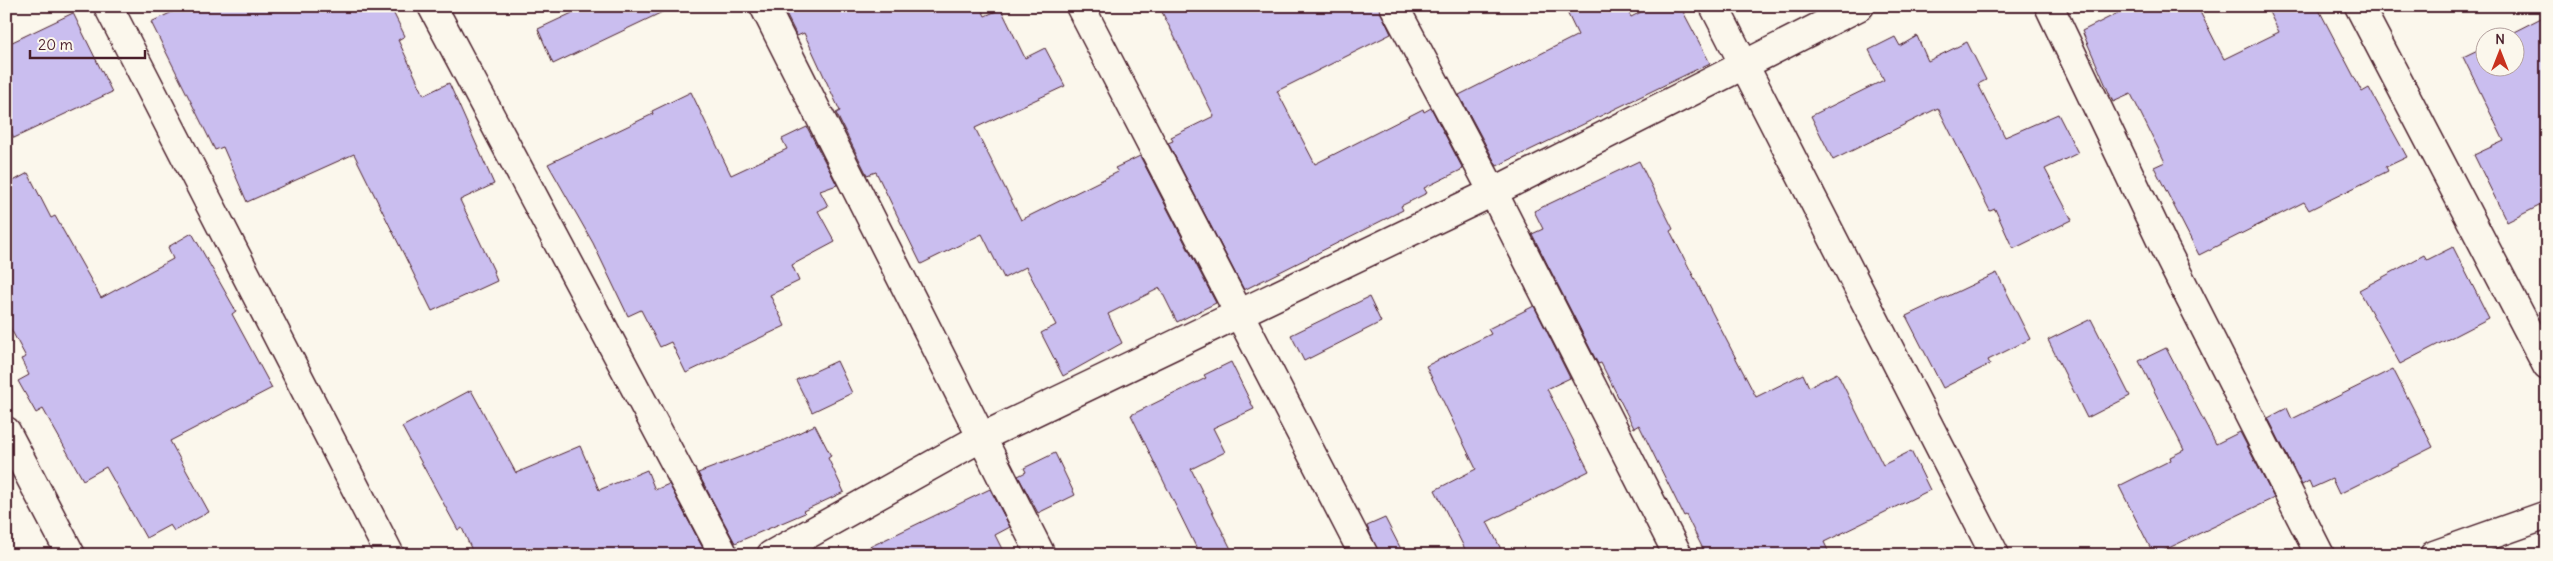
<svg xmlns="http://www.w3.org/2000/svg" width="2553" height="561" viewBox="0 0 2553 561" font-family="Delius,sans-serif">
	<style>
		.building { fill: #cabeef; stroke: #4a1f2b }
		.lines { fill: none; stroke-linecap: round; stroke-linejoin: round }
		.minor-casing { stroke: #4a1f2b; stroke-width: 31 }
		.minor { stroke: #fbf7ec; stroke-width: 28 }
	</style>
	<rect width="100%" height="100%" fill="#fbf7ec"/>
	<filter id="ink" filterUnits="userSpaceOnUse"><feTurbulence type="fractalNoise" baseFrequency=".02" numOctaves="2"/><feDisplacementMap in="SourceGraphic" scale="10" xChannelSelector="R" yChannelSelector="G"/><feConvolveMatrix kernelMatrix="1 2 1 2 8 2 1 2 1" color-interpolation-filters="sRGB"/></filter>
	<g filter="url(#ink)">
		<g class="building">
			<polygon points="185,6 390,6 405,36 398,40 424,95 449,83 494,184 460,200 494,271 493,271 497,281 432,311 354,154 247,202 223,147 215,150 151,22"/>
			<polygon points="587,6 675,6 553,64 538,29"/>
			<polygon points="782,6 980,6 985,16 1001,9 1025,58 1045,48 1065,86 975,128 1021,220 1118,172 1115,168 1140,156 1216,303 1177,322 1160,288 1108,314 1122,343 1063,376 1041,333 1056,325 1026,267 1004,278 982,234 921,264 876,172 867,175 836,113 840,111 804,33 797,36"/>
			<polygon points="1159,6 1378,6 1391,34 1277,91 1315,164 1423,109 1424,112 1431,108 1463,169 1424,188 1427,193 1401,206 1403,210 1244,290 1168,143 1173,141 1171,137 1214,116"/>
			<polygon points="1564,6 1625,6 1631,17 1653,6 1680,6 1710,63 1497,166 1459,95 1578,35"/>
			<polygon points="2132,6 2197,6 2224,59 2279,32 2266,6 2317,6 2362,92 2369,88 2407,157 2386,167 2388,171 2309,210 2304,202 2199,255 2154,167 2165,162 2131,94 2113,102 2082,31"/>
			<polygon points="73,13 112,92 14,138 6,122 6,45"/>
			<polygon points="2547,15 2547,202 2507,222 2474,155 2504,141 2463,57 2486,46 2486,68 2516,68 2516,38 2502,38"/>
			<polygon points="1917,36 1928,61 1967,42 1986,80 1978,84 2005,137 2058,114 2078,153 2045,169 2072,220 2013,249 1995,209 1990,211 1938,108 1833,160 1811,116 1884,80 1869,50 1895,37 1900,46"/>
			<polygon points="691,92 731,175 787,149 782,139 807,127 837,185 820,191 828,206 818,211 835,242 792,265 799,281 770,295 785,326 686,373 671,342 660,347 641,310 628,316 593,243 548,164 653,114 652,111"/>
			<polygon points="1639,161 1673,229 1670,231 1756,397 1803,374 1809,387 1837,373 1883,465 1911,451 1930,490 1824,542 1830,555 1706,555 1686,515 1684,516 1639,425 1634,428 1601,363 1598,364 1532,234 1543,229 1534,211"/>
			<polygon points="28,173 51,218 55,216 101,298 173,259 168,247 192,233 236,311 232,314 272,388 170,441 209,512 174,531 170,525 146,538 106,467 83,480 43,409 36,413 18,381 29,375 21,359 26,357 6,320 6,185"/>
			<polygon points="2453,247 2489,318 2400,364 2359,290 2424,255 2427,260"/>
			<polygon points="1997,273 2030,339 1988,360 1990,364 1943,388 1906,316"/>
			<polygon points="1369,297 1381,322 1304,361 1291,335"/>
			<polygon points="1534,306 1570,378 1547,389 1589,471 1487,522 1504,555 1468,555 1435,490 1476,469 1426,366 1491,334 1488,329"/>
			<polygon points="2091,319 2130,396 2087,418 2048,340"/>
			<polygon points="2166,348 2216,444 2240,432 2274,498 2154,555 2119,486 2171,460 2170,457 2184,450 2139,361"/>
			<polygon points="837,361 852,393 812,412 796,380"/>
			<polygon points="1231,362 1254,409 1213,428 1225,452 1191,469 1234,555 1200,555 1131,415 1206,378 1204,375"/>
			<polygon points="2393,369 2433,447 2339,494 2332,479 2312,488 2309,481 2302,485 2268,418 2287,408 2292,419"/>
			<polygon points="471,390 516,473 580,446 599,490 647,470 655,490 669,484 706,554 474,555 462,528 458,530 402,427"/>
			<polygon points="815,425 831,456 828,458 844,492 803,511 805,513 735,543 698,473 782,441"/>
			<polygon points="1055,453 1075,495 1038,513 1018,476 1026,472 1024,468"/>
			<polygon points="990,489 1010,527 995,535 1005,555 853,555"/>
			<polygon points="1385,518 1404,555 1379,555 1367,526"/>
		</g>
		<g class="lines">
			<g class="minor-casing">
				<g id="minor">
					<polyline points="108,6 390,555"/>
					<polyline points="432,6 724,555"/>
					<polyline points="764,6 1041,555"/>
					<polyline points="1080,6 1364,555"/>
					<polyline points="1394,6 1493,192 1678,555"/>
					<polyline points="1714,6 1995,555"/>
					<polyline points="2049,6 2165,249 2320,555"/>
					<polyline points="2359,6 2547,366"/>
					<polyline points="6,431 71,555"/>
					<polyline points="771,555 982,437 1493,192 1860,6"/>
					<polyline points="2434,555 2547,515"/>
				</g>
			</g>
			<use href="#minor" class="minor"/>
		</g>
	</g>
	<rect width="2553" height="561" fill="none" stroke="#fbf7ec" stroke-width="25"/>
	<rect x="12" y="12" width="2528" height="536" fill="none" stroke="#4a1f2b" stroke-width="2" filter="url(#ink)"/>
	<g transform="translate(2500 52)"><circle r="24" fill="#fbf7ec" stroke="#b4a19f"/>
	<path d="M0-4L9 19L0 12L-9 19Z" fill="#c8321e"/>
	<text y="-8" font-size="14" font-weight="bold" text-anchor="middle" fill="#4a1f2b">N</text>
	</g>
	<path d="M30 50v8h115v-8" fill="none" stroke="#4a1f2b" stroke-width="2.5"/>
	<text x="38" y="50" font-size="15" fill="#4a1f2b" stroke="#fbf7ec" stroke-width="4" paint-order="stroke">20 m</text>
</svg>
